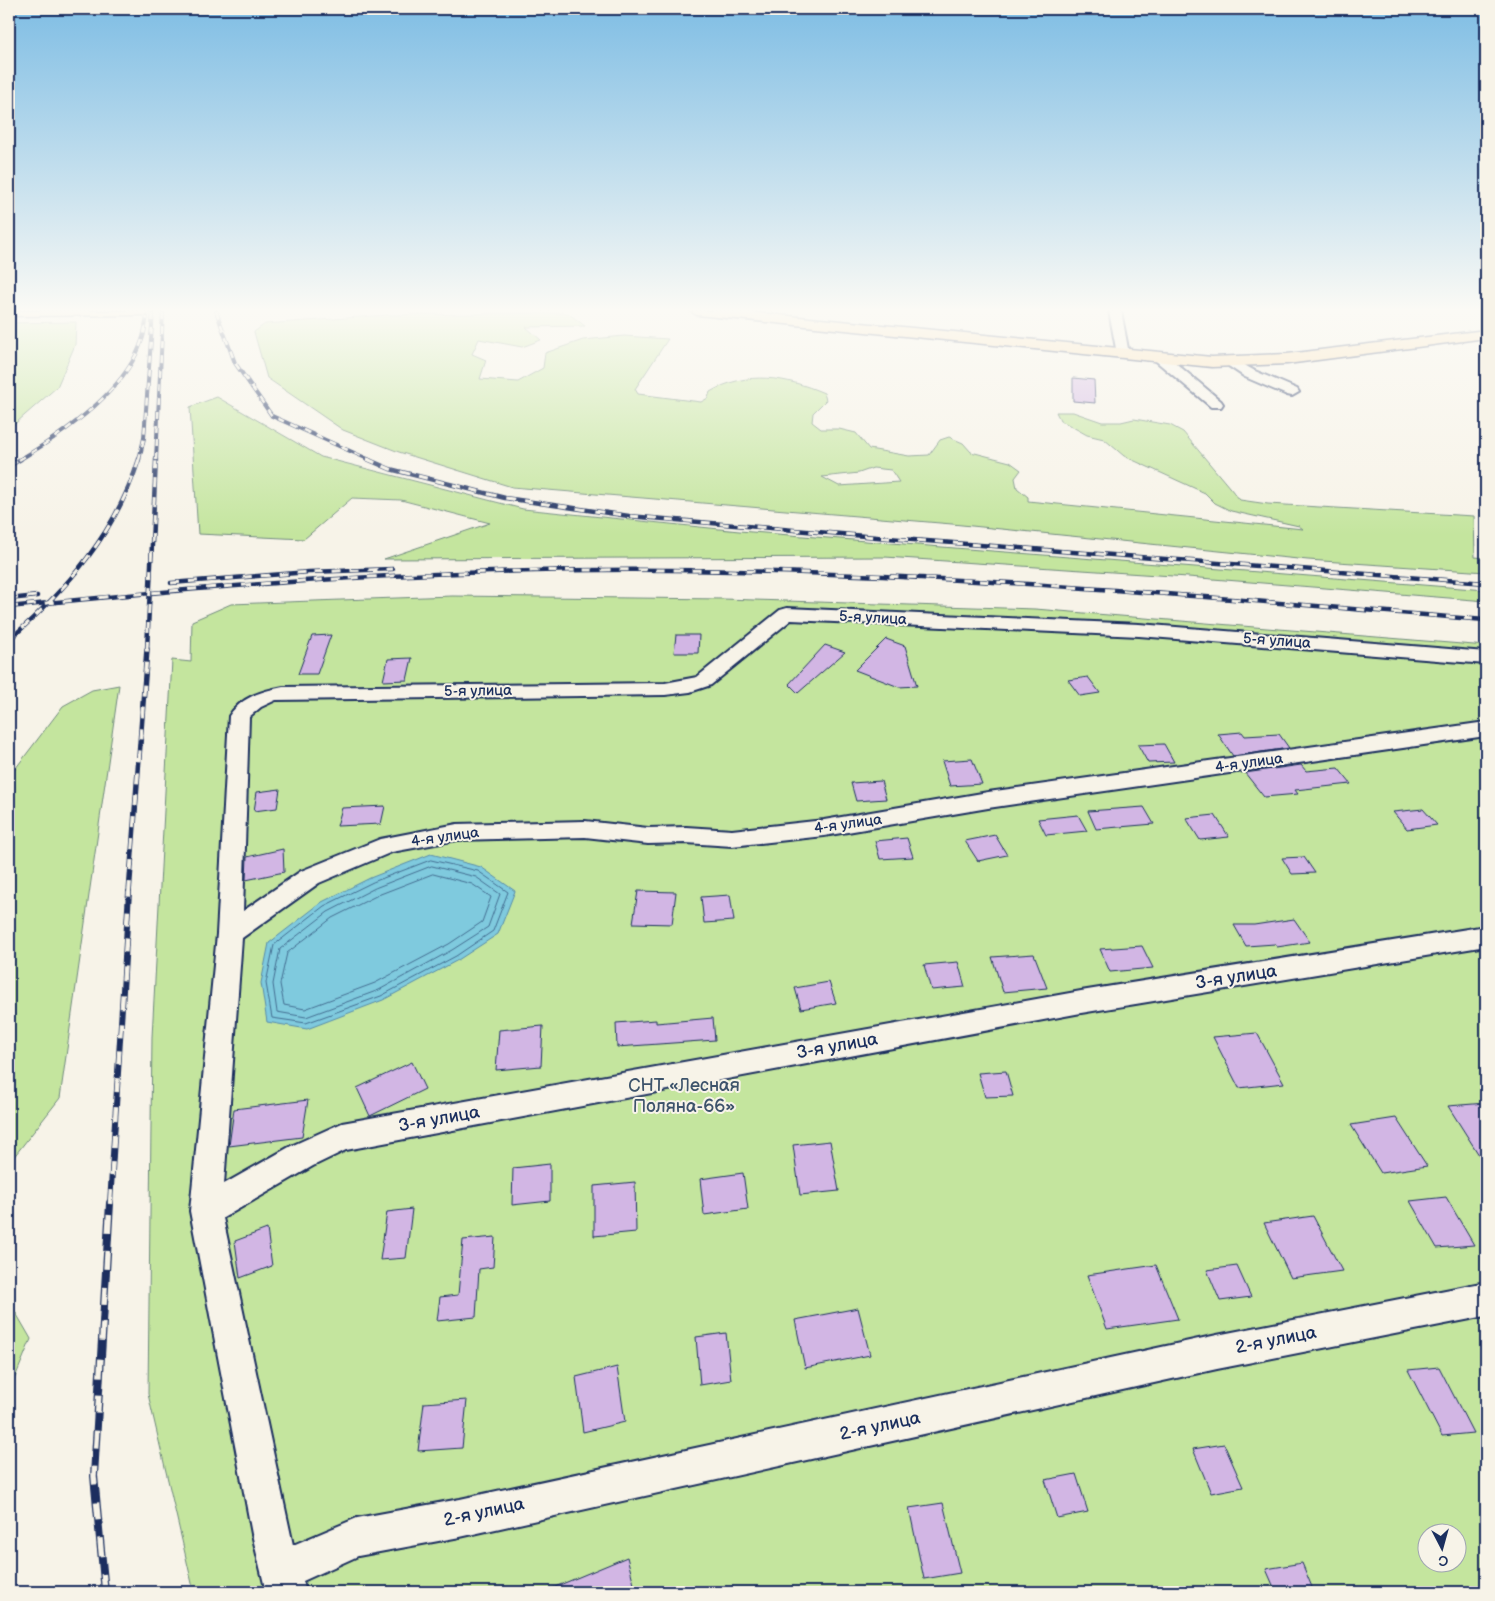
<svg xmlns="http://www.w3.org/2000/svg" width="1495" height="1601" viewBox="0 0 1495 1601" font-family="'Balsamiq Sans',sans-serif">
	<style>
		.green { fill: #c4e59e; stroke: #708a7e; fill-rule: evenodd }
		.water { fill: #7fcade; stroke: #578cab }
		.lines { fill: none; stroke-linecap: round; stroke-linejoin: round }
		.shore { stroke: #436d91; stroke-width: 1 }
		.building { fill: #d2b6e4; stroke: #1b2f5e }
		.minor-casing { stroke: #1b2f5e; stroke-width: 4 }
		.major-casing { stroke: #1b2f5e; stroke-width: 3 }
		.minor { fill: #f7f3e8; fill-rule: evenodd }
		.major { fill: #fbdcab; fill-rule: evenodd }
		.rail-far4-casing { stroke: #1b2f5e; stroke-width: 4 }
		.rail-far3-casing { stroke: #1b2f5e; stroke-width: 4.5 }
		.rail-far2-casing { stroke: #1b2f5e; stroke-width: 5.5 }
		.rail-far1-casing { stroke: #1b2f5e; stroke-width: 6 }
		.rail-casing { stroke: #1b2f5e; stroke-width: 8 }
		.rail-far4 { stroke: #f7f3e8; stroke-width: 2.5; stroke-dasharray: 7; stroke-linecap: butt }
		.rail-far3 { stroke: #f7f3e8; stroke-width: 3; stroke-dasharray: 9; stroke-linecap: butt }
		.rail-far2 { stroke: #f7f3e8; stroke-width: 4; stroke-dasharray: 11; stroke-linecap: butt }
		.rail-far1 { stroke: #f7f3e8; stroke-width: 4.5; stroke-dasharray: 14; stroke-linecap: butt }
		.rail { stroke: #f7f3e8; stroke-width: 5.5; stroke-dasharray: 18; stroke-linecap: butt }
		.labels { text-anchor: middle; dominant-baseline: central; stroke-width: 4; stroke-linejoin: round; paint-order: stroke }
		.street-label { font-size: 15px; fill: #1b2f5e; stroke: #f7f3e8 }
		.near-street-label { font-size: 18px; fill: #1b2f5e; stroke: #f7f3e8 }
		.near-park-label { font-size: 18px; fill: #3d536b; stroke: #f7f3e8 }
	</style>
	<rect width="100%" height="100%" fill="#f7f3e8"/>
	<filter id="ink" filterUnits="userSpaceOnUse"><feTurbulence type="fractalNoise" baseFrequency=".02" numOctaves="2"/><feDisplacementMap in="SourceGraphic" scale="10" xChannelSelector="R" yChannelSelector="G"/><feConvolveMatrix kernelMatrix="1 2 1 2 8 2 1 2 1" color-interpolation-filters="sRGB"/></filter>
	<g filter="url(#ink)">
		<g class="green">
			<path d="M568 313 585 326 526 327 541 340 522 347 479 339 472 354 486 360 480 379 518 382 543 368 545 353 583 340 624 336 668 339 635 389 638 394 701 402 708 398 710 392C747 370 786 377 824 393L826 400 813 413 812 422 821 429H839L856 433 869 449 909 456 929 455 940 440 949 437 963 443 971 452 1010 462 1021 470 1015 478 1017 488 1028 497V501L1303 529 1299 526 1231 511 1215 503 1205 493 1124 456 1104 439 1087 435 1060 420 1056 412H1073L1102 422H1121L1134 419 1170 425 1183 432 1240 500 1268 504 1474 516 1475 557 1486 558V572L1308 560 952 524 512 487 399 452 343 430 267 378 254 332 265 324 387 315ZM873 468 891 470 899 482 839 486 822 477 859 473Z"/>
			<polygon points="76,322 75,345 57,387 9,429 9,323"/>
			<polygon points="217,397 321,457 523,509 739,531 1486,590 1486,601 1188,577 885,557 384,559 490,523 401,500 352,498 304,539 198,534 190,407"/>
			<path d="M452 596 723 599 1035 609 1486 646V1592H194L148 1394 152 1037 172 660 191 662 192 621 231 604ZM1428 1534H1458V1564H1428Z"/>
			<polygon points="119,685 60,1098 9,1163 9,777 63,706 92,690"/>
			<polygon points="9,1301 31,1339 9,1392"/>
		</g>
		<polygon class="water" points="431,854 481,867 515,891 498,934 458,960 383,1000 307,1029 267,1022 261,983 269,943 322,902 370,878"/>
		<g class="lines">
			<g class="shore">
				<polygon points="431,860 478,871 508,892 493,931 456,956 381,996 306,1023 272,1018 266,983 274,945 324,906 373,882"/>
				<polygon points="432,866 476,877 500,894 488,927 452,950 379,990 306,1017 277,1012 273,984 280,949 328,912 375,888"/>
				<polygon points="433,874 472,884 491,897 482,922 449,944 375,983 305,1009 284,1005 280,984 287,953 332,918 378,895"/>
			</g>
		</g>
		<g class="building">
			<polygon points="1073,378 1094,380 1095,403 1073,401"/>
			<polygon points="331,635 317,674 298,674 312,636"/>
			<polygon points="676,635 699,635 698,653 674,653"/>
			<polygon points="886,639 905,646 917,686 899,687 855,670"/>
			<polygon points="825,645 845,652 798,693 789,684"/>
			<polygon points="412,658 407,680 383,681 388,659"/>
			<polygon points="1088,677 1100,693 1080,696 1068,680"/>
			<polygon points="1242,732 1245,736 1279,734 1289,748 1233,756 1218,734"/>
			<polygon points="1164,744 1174,762 1148,763 1138,745"/>
			<polygon points="972,759 982,784 950,786 942,761"/>
			<polygon points="1301,765 1306,771 1338,768 1351,784 1295,790 1298,794 1264,797 1245,773"/>
			<polygon points="881,781 886,799 856,801 851,783"/>
			<polygon points="280,789 277,808 254,811 257,792"/>
			<polygon points="385,806 381,824 337,826 342,808"/>
			<polygon points="1144,807 1154,824 1096,829 1088,811"/>
			<polygon points="1423,809 1437,825 1407,829 1393,812"/>
			<polygon points="1078,815 1087,831 1046,835 1038,819"/>
			<polygon points="1215,815 1229,837 1200,840 1186,818"/>
			<polygon points="995,835 1007,855 978,861 965,841"/>
			<polygon points="907,838 913,857 880,859 875,841"/>
			<polygon points="283,849 284,872 246,880 247,857"/>
			<polygon points="1304,857 1315,873 1292,874 1282,858"/>
			<polygon points="638,891 676,892 672,924 633,923"/>
			<polygon points="730,895 734,921 704,923 701,897"/>
			<polygon points="1294,919 1310,942 1277,947 1275,944 1246,946 1234,925 1254,925"/>
			<polygon points="1142,946 1153,968 1110,972 1100,949"/>
			<polygon points="1034,954 1047,988 1003,992 992,957"/>
			<polygon points="958,962 965,987 931,990 924,965"/>
			<polygon points="829,982 836,1003 801,1009 795,988"/>
			<polygon points="713,1018 715,1040 617,1047 616,1023 656,1020 656,1023"/>
			<polygon points="543,1026 541,1066 496,1070 499,1030"/>
			<polygon points="1257,1033 1284,1083 1239,1088 1213,1037"/>
			<polygon points="412,1062 425,1089 370,1116 357,1088"/>
			<polygon points="1006,1071 1013,1096 985,1097 978,1073"/>
			<polygon points="308,1100 302,1137 229,1146 234,1109"/>
			<polygon points="1486,1103 1486,1166 1448,1106"/>
			<polygon points="1396,1118 1427,1166 1381,1173 1351,1125"/>
			<polygon points="830,1141 839,1191 800,1195 793,1145"/>
			<polygon points="550,1164 550,1201 512,1205 513,1168"/>
			<polygon points="743,1173 748,1209 704,1215 700,1179"/>
			<polygon points="635,1182 636,1232 594,1236 594,1186"/>
			<polygon points="1446,1197 1474,1245 1437,1248 1410,1201"/>
			<polygon points="412,1209 406,1258 380,1260 387,1212"/>
			<polygon points="1313,1216 1342,1271 1291,1278 1264,1223"/>
			<polygon points="267,1229 272,1266 240,1278 235,1241"/>
			<polygon points="495,1237 493,1267 479,1269 476,1317 437,1321 440,1297 458,1295 463,1240"/>
			<polygon points="1156,1265 1178,1319 1107,1329 1087,1275"/>
			<polygon points="1237,1266 1251,1297 1220,1301 1207,1270"/>
			<polygon points="858,1308 870,1355 805,1368 795,1320"/>
			<polygon points="726,1333 731,1380 700,1385 696,1337"/>
			<polygon points="617,1367 625,1422 583,1432 576,1377"/>
			<polygon points="1439,1367 1473,1433 1442,1436 1408,1370"/>
			<polygon points="467,1400 462,1448 418,1451 424,1403"/>
			<polygon points="1224,1444 1243,1487 1211,1493 1193,1449"/>
			<polygon points="1076,1474 1088,1512 1057,1518 1045,1480"/>
			<polygon points="943,1503 960,1573 924,1579 909,1508"/>
			<polygon points="627,1557 636,1592 543,1592"/>
			<polygon points="1302,1563 1314,1592 1276,1592 1266,1569"/>
		</g>
		<g class="lines">
			<g class="minor-casing">
				<g id="minor">
					<polygon points="1109,311 1121,311 1129,354 1127,357 1119,357 1117,354"/>
					<polygon points="1161,354 1166,355 1221,401 1223,404 1221,407 1211,407 1156,361 1155,358"/>
					<polygon points="1232,358 1255,371 1297,389 1299,392 1292,396 1287,395 1245,377 1227,365 1226,362"/>
					<path d="M787 608 1139 624 1486 652V664L1139 636 791 620 711 685 690 692 665 695 276 700 261 707 249 717 243 911 301 871 380 839 457 824 585 821 648 828 686 827 732 830 824 820 988 792 1486 722V736L988 808 824 836 732 846 686 843 648 844 585 837 457 840 392 852 319 883 242 938 224 1184 291 1146 342 1123 1081 991 1486 926V946L1081 1013 346 1150 313 1166 223 1218 293 1545 357 1518 460 1499 1217 1335 1486 1282V1316L1217 1369 460 1537 358 1556 303 1581 306 1592H266L252 1534 190 1211 217 934 229 716C241 697 262 691 283 687L665 683 697 677 780 610Z"/>
				</g>
			</g>
			<g class="major-casing">
				<g id="major">
					<polygon points="9,311 151,311 144,315 9,316"/>
					<polygon points="690,311 737,311 1212,357 1287,354 1486,330 1486,338 1287,364 1212,367 697,315"/>
				</g>
			</g>
			<use href="#minor" class="minor"/>
			<use href="#major" class="major"/>
			<g class="rail-far4-casing">
				<g id="rail-far4">
					<polyline points="216,311 235,363 272,416 370,460"/>
					<path d="M19 460C63 434 126 391 142 340 145 333 145 324 147 317"/>
					<polyline points="139,460 144,438 153,311"/>
					<polyline points="156,460 163,311"/>
				</g>
			</g>
			<g class="rail-far3-casing">
				<g id="rail-far3">
					<polyline points="367,459 390,469 505,498 629,516 900,539 1486,583"/>
					<polyline points="9,466 21,459"/>
					<polyline points="171,583 309,572 393,569"/>
					<polyline points="9,599 37,596"/>
					<path d="M9 607C228 583 449 568 670 570 942 572 1214 598 1486 620"/>
					<path d="M9 640C67 589 116 533 139 459"/>
					<polyline points="147,650 156,459"/>
				</g>
			</g>
			<g class="rail-far2-casing">
				<polyline id="rail-far2" points="129,893 147,649"/>
			</g>
			<g class="rail-far1-casing">
				<polyline id="rail-far1" points="110,1204 129,892"/>
			</g>
			<g class="rail-casing">
				<polyline id="rail" points="105,1592 94,1476 110,1203"/>
			</g>
			<use href="#rail-far4" class="rail-far4"/>
			<use href="#rail-far3" class="rail-far3"/>
			<use href="#rail-far2" class="rail-far2"/>
			<use href="#rail-far1" class="rail-far1"/>
			<use href="#rail" class="rail"/>
		</g>
	</g>
	<linearGradient id="sky" x2="0" y2="1"><stop stop-color="#7ebde4"/><stop offset="0.58" stop-color="#fbfaf5"/><stop offset="1" stop-color="#fbfaf5" stop-opacity="0"/></linearGradient>
	<rect width="1495" height="535" fill="url(#sky)"/>
	<g class="labels">
		<g class="street-label">
			<text transform="translate(873 618) rotate(3)">5-я улица</text>
			<text transform="translate(1277 641) rotate(4)">5-я улица</text>
			<text transform="translate(478 691) rotate(-1)">5-я улица</text>
			<text transform="translate(1249 763) rotate(-8)">4-я улица</text>
			<text transform="translate(848 824) rotate(-8)">4-я улица</text>
			<text transform="translate(445 837) rotate(-8)">4-я улица</text>
		</g>
		<g class="near-street-label">
			<text transform="translate(1236 977) rotate(-9)">3-я улица</text>
			<text transform="translate(837 1046) rotate(-10)">3-я улица</text>
			<text transform="translate(439 1119) rotate(-10)">3-я улица</text>
			<text transform="translate(1276 1340) rotate(-11)">2-я улица</text>
			<text transform="translate(880 1426) rotate(-12)">2-я улица</text>
			<text transform="translate(484 1512) rotate(-12)">2-я улица</text>
		</g>
		<g class="near-park-label">
			<text x="684" y="1085">СНТ «Лесная<tspan x="684" dy="21">Поляна-66»</tspan></text>
		</g>
	</g>
	<rect width="1495" height="1601" fill="none" stroke="#f7f3e8" stroke-width="30"/>
	<rect x="15" y="15" width="1465" height="1571" fill="none" stroke="#1b2f5e" stroke-width="2" filter="url(#ink)"/>
	<g transform="translate(1442 1548) rotate(174)"><circle r="24" fill="#f7f3e8" stroke="#9fa5b1"/>
	<path d="M0-4L9 19L0 12L-9 19Z" fill="#1b2f5e"/>
	<text y="-8" font-size="14" font-weight="bold" text-anchor="middle" fill="#1b2f5e">С</text>
	</g>
</svg>
